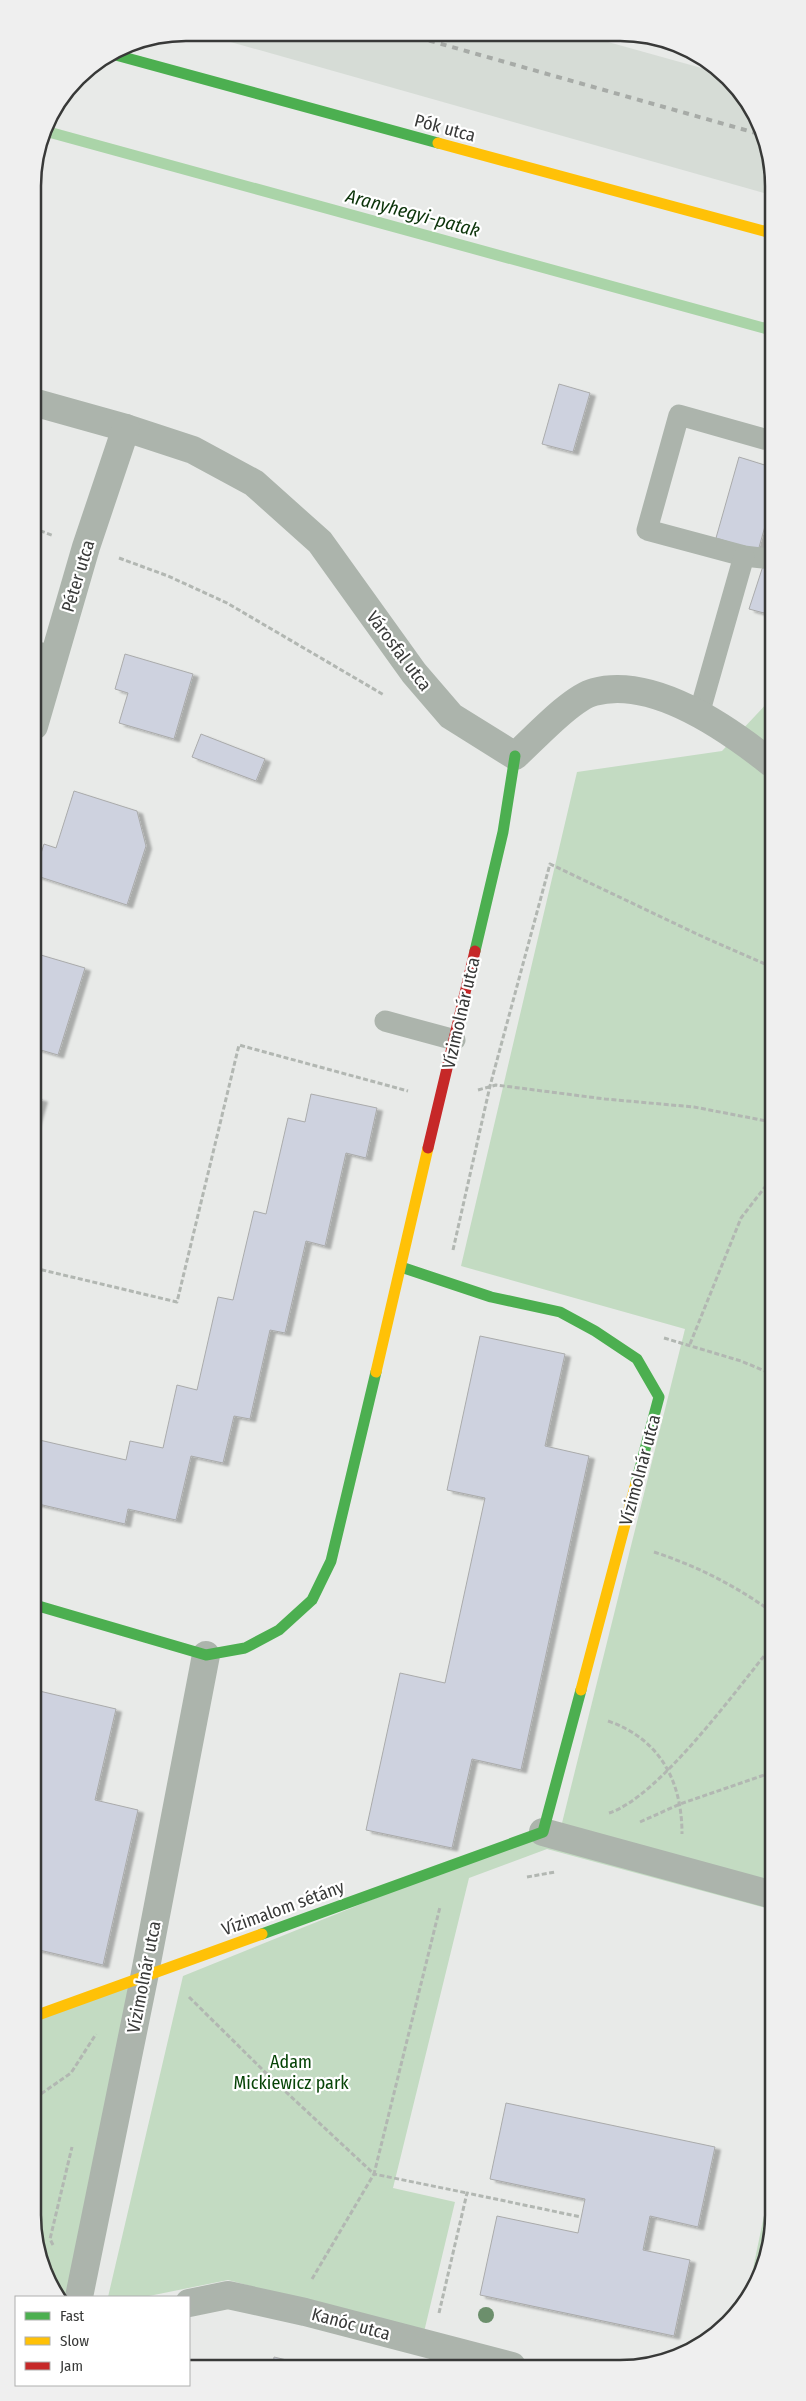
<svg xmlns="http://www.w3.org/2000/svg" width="806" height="2401" viewBox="0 0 806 2401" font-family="'Fira Sans Condensed',sans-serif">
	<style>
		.built { fill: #d6dcd6 }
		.green { fill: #c3dbc2 }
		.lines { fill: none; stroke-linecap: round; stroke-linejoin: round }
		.stream { stroke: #aad4a8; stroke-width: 11 }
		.building { fill: #ced2df; stroke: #aaabab; filter: url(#shadow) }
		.path { stroke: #b2b7b2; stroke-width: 3; stroke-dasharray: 5 2.5; stroke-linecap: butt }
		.lane { stroke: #acb4ac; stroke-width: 21 }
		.street { stroke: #acb4ac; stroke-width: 28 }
		.fast { stroke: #4caf50; stroke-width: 11 }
		.slow { stroke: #ffc107; stroke-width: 11 }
		.jam { stroke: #c62828; stroke-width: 11 }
		.rail { stroke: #a7aba7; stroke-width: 4; stroke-dasharray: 6 6; stroke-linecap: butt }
		.tree { fill: #6c8f6c }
		.labels { text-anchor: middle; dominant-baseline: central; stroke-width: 4.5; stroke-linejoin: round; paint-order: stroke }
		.street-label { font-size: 18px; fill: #383938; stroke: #fff }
		.park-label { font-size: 18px; fill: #064406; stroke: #fff }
		.water-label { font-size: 19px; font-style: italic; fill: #0c340a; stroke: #fff }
		.rim { fill: none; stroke: #383938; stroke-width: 2.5 }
	</style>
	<defs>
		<filter id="shadow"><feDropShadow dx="5.5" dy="3" stdDeviation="1" flood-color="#0004"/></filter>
	</defs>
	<rect width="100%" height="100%" fill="#e8eae8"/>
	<polygon class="built" points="199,33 583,35 723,74 729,78 758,118 771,156 771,195"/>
	<g class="green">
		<polygon points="771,699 773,1910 547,1849 469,1878 393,2188 455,2202 424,2332 228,2280 144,2297 108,2297 183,1976 562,1823 685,1329 461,1266 577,772 722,751"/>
		<polygon points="144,1978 79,2297 59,2297 48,2283 35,2245 35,2016"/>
		<polygon points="773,2172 773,2225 762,2274 747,2298"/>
	</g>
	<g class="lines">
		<polyline class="stream" points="45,131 771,330"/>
	</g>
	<g class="building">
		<polygon points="559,384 590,393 573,452 542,444"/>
		<polygon points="739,457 771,467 771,505 758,551 716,538"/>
		<polygon points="763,566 771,569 771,592 764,613 749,609"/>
		<polygon points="125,654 193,674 174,739 119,723 128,693 115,689"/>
		<polygon points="201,734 265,759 256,781 192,757"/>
		<polygon points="74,791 137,811 146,846 127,905 34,875 44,844 56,848"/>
		<polygon points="34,953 85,968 58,1055 34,1048"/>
		<polygon points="311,1094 377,1108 366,1158 346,1153 325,1246 306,1241 285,1333 270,1330 250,1419 234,1416 223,1463 191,1456 176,1520 128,1509 125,1524 34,1503 35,1439 126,1460 130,1441 163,1448 177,1385 197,1390 218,1297 233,1300 254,1211 266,1214 288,1118 305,1122"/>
		<polygon points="34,1097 42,1099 34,1126"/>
		<polygon points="480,1336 565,1354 545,1446 589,1456 521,1770 472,1759 452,1848 366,1830 400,1673 445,1683 485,1498 447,1490"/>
		<polygon points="35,1690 116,1709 95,1800 138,1810 103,1965 35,1949 35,1871 39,1852 35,1851"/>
		<polygon points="506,2103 715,2147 698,2227 650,2216 643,2250 690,2260 674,2336 480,2295 497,2216 578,2233 585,2199 490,2179"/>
		<polygon points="274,2357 312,2366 273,2366"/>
	</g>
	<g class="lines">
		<g class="path">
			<polyline points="33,528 54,536"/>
			<polyline points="119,558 168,576 227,603 384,695"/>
			<polyline points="478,1090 496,1085 605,1099 694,1107 772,1122"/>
			<polyline points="453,1250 490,1086 550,864 699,935 772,967"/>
			<polyline points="34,1268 177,1302 239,1045 408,1091"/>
			<polyline points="664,1338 741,1361 772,1374"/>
			<polyline points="690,1344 741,1218 772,1178"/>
			<path d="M654 1552C697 1566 736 1586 772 1612"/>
			<path d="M608 1721C660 1739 682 1781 682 1834"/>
			<path d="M609 1813C659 1797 737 1689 772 1646"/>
			<polyline points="640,1822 680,1804 773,1772"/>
			<polyline points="527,1877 555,1872"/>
			<polyline points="189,1997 271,2078 374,2174 440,1907"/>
			<polyline points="35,2098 71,2073 96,2034"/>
			<polyline points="53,2245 50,2239 72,2147"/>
			<polyline points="312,2279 374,2174 467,2193"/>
			<polyline points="439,2313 467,2193 581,2217"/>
		</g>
		<g class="lane">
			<polyline points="771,441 679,415 647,530 744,556 771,559"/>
			<polyline points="33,651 54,656"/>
			<polyline points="699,714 744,556"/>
			<polyline points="385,1021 455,1040"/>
		</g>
		<g class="street">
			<path d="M33 402 126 428 193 450 254 483 320 542 414 673 451 716 515 756C533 740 571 698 594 692 653 676 727 728 771 763"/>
			<polyline points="34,726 86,547 126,428"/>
			<polyline points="543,1832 773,1895"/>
			<polyline points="79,2297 144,1978 206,1655"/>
			<polyline points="189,2303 228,2295 305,2312 512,2366"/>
		</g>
		<g class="fast">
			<polyline points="112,54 438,143"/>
			<polyline points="475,951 503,832 515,756"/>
			<polyline points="401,1267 491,1297 560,1312 595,1331 637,1359 659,1397 636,1483"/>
			<polyline points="35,1605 206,1655 245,1648 279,1630 312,1600 331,1561 376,1372"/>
			<polyline points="262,1934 543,1832 581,1690"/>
		</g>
		<g class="slow">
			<polyline points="438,143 771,233"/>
			<polyline points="376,1372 428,1148"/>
			<polyline points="581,1690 636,1483"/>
			<polyline points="35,2016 262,1934"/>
		</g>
		<polyline class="jam" points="428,1148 475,951"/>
		<polyline class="rail" points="406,34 763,135"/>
	</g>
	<circle class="tree" cx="486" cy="2315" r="8"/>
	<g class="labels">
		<g class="street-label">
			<text transform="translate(445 128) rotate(15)">Pók utca</text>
			<text transform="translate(78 576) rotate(-73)">Péter utca</text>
			<text transform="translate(399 651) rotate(53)">Városfal utca</text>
			<text transform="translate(461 1013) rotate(-77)">Vízimolnár utca</text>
			<text transform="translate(640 1470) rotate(-75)">Vízimolnár utca</text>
			<text transform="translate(283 1908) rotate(-20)">Vízimalom sétány</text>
			<text transform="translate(144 1977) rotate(-79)">Vízimolnár utca</text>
			<text transform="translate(351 2324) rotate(15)">Kanóc utca</text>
		</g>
		<g class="park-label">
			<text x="291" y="2062">Adam<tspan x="291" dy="21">Mickiewicz park</tspan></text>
		</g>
		<g class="water-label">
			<text transform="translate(413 213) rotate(15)">Aranyhegyi-patak</text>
		</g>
	</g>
	<path d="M0 0H806V2401H0ZM186 41H620A145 145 0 0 1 765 186V2215A145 145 0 0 1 620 2360H186A145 145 0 0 1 41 2215V186A145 145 0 0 1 186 41Z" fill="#efefef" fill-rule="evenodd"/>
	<path class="rim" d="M186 41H620A145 145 0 0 1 765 186V2215A145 145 0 0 1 620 2360H186A145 145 0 0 1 41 2215V186A145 145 0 0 1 186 41Z"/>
	<rect x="15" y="2296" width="175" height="90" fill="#ffffff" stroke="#afb0af"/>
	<rect x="25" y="2312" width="25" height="8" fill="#4caf50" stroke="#afb0af"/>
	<text x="60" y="2321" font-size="15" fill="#383938">Fast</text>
	<rect x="25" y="2337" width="25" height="8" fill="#ffc107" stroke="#afb0af"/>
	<text x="60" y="2346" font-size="15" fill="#383938">Slow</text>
	<rect x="25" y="2362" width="25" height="8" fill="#c62828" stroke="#afb0af"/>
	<text x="60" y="2371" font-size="15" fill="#383938">Jam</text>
</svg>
